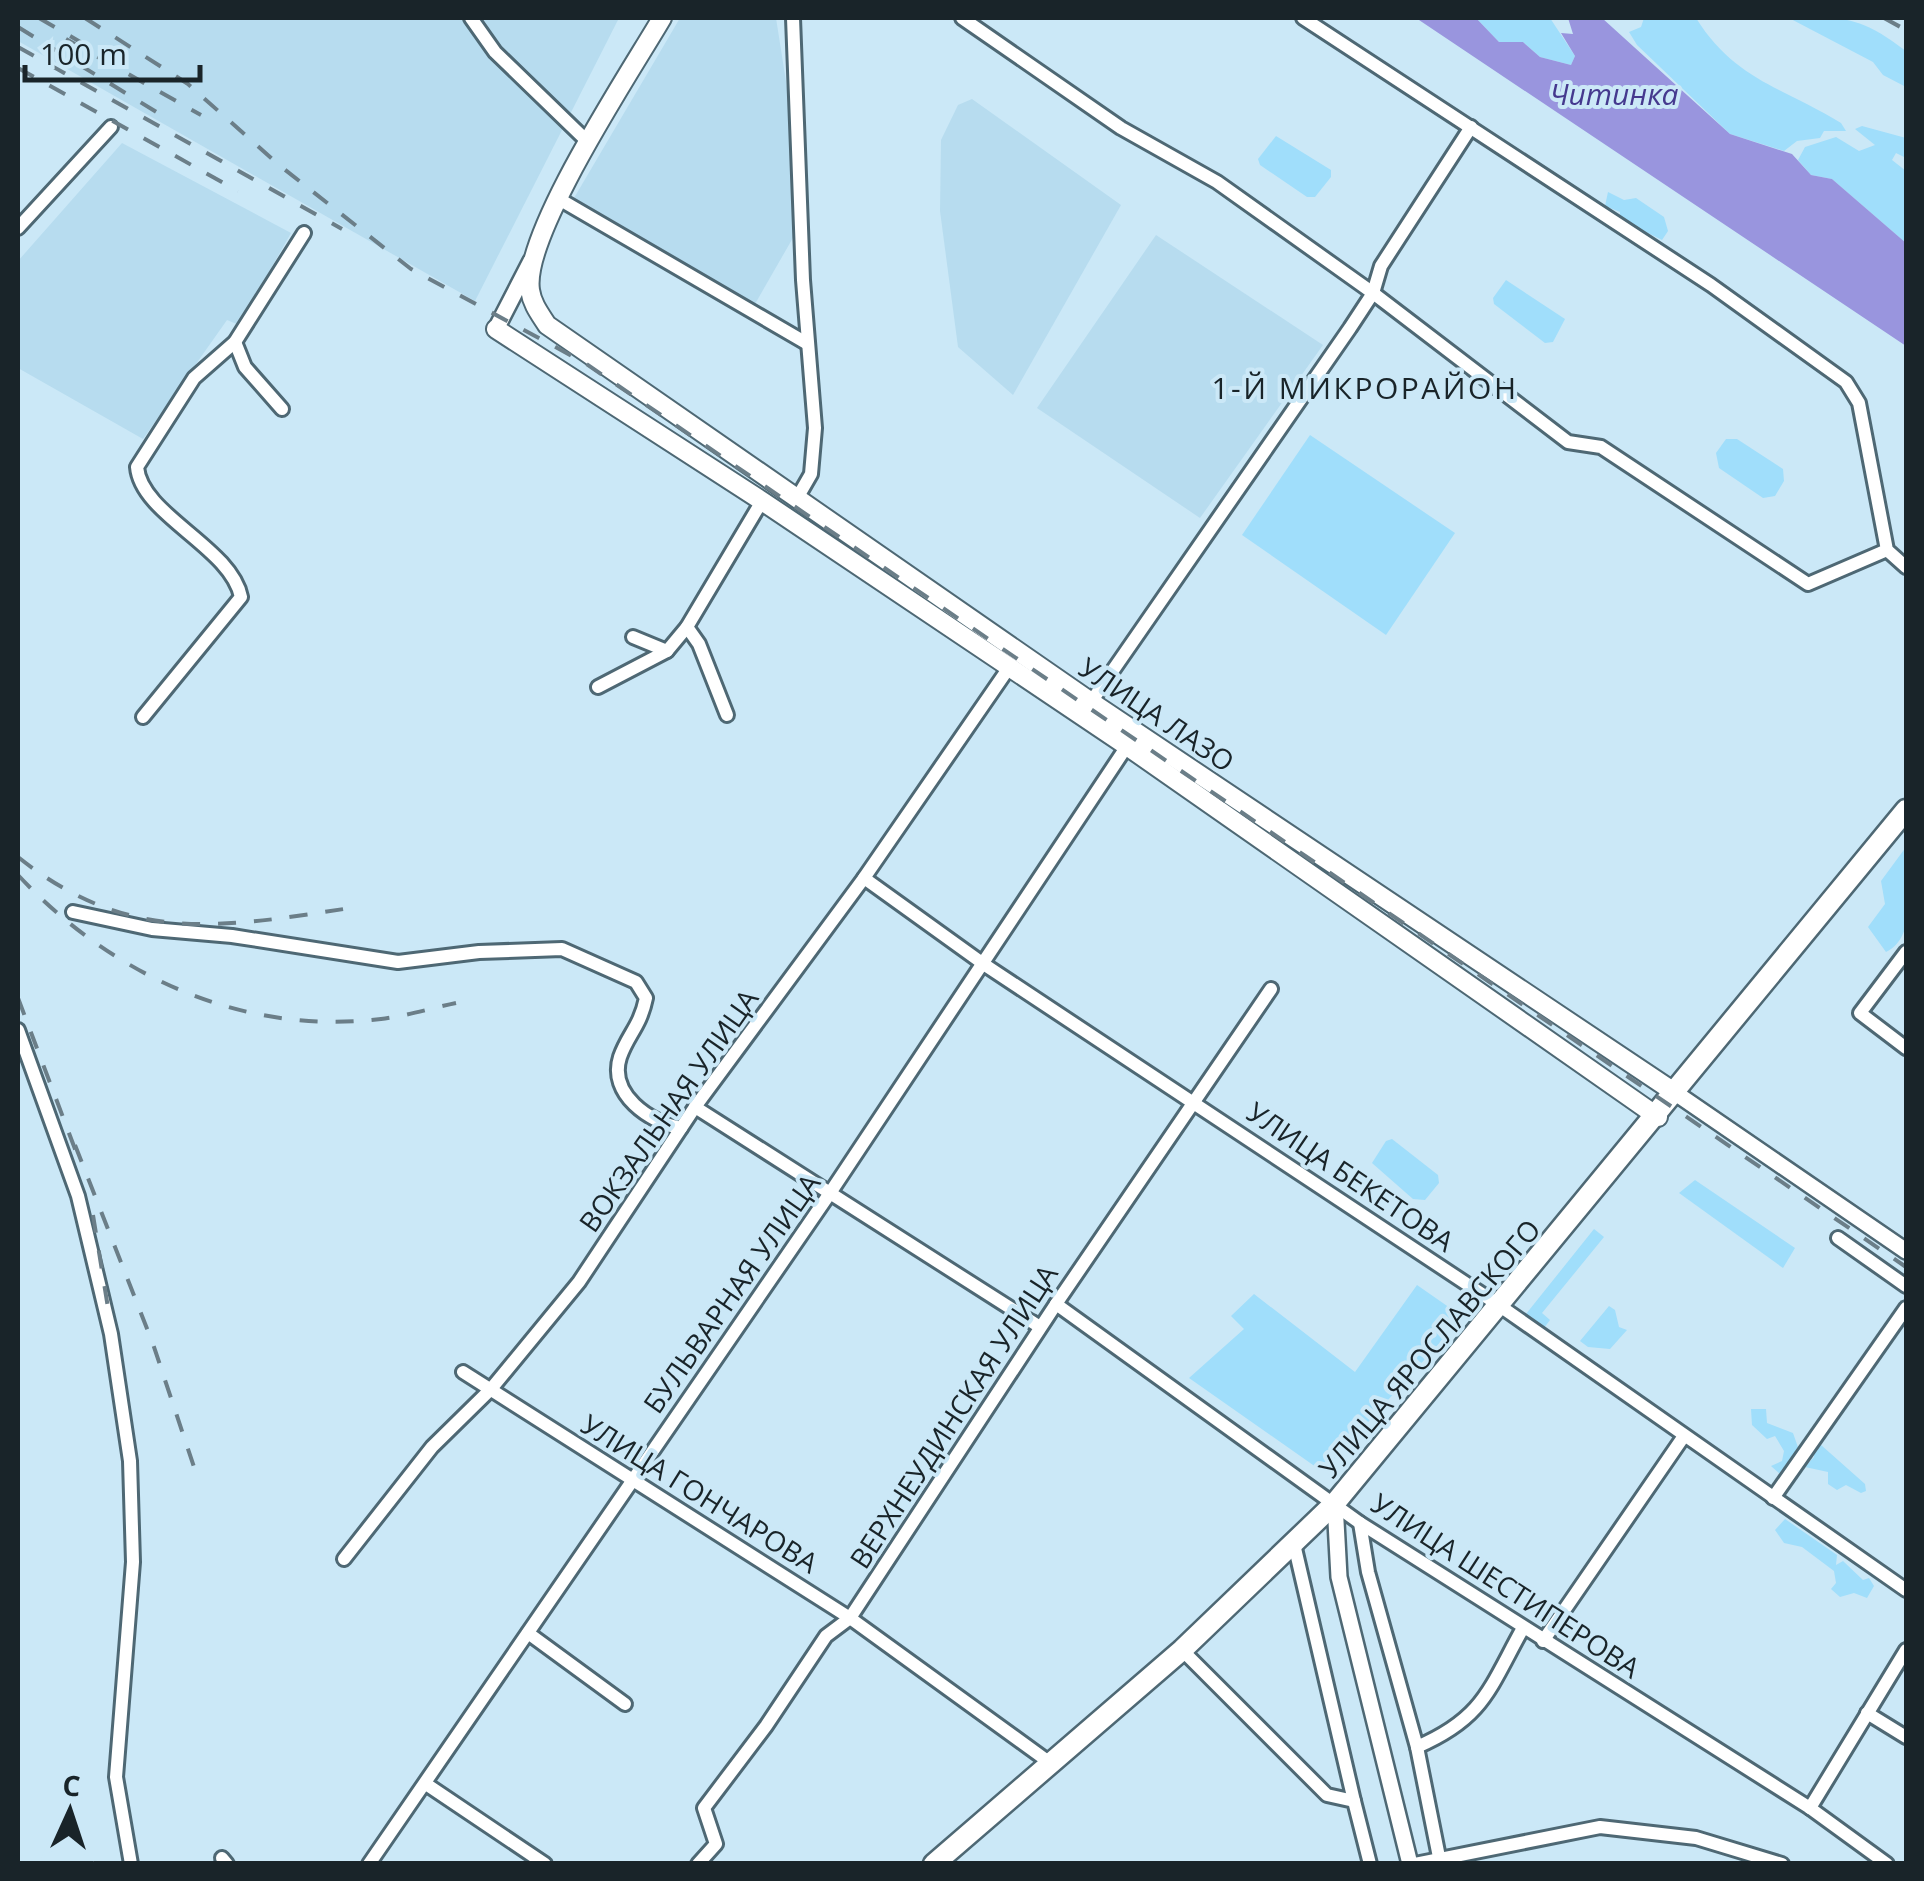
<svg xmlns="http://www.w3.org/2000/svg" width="1924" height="1881" viewBox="0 0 1924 1881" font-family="'Open Sans',sans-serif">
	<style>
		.built { fill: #b7dcef }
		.green { fill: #a0defb }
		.water { fill: #9995de }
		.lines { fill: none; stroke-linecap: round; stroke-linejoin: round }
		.minor-casing { stroke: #4e6874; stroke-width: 18 }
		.tertiary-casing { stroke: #4e6874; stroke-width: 20 }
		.secondary-casing { stroke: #4e6874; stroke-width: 22 }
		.primary-casing { stroke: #4e6874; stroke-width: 25 }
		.minor { stroke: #fff; stroke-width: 12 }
		.tertiary { stroke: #fff; stroke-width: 15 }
		.secondary { stroke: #fff; stroke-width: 18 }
		.primary { stroke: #fff; stroke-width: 20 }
		.rail { stroke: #6b7e88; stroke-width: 4; stroke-dasharray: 18 18; stroke-linecap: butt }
		.labels { text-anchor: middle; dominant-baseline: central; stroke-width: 8; stroke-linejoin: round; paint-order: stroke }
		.street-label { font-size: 28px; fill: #192429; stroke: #cbe8f7 }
		.water-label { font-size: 30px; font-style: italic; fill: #45398e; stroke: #cbe8f7 }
		.neighbourhood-label { font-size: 30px; letter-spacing: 2.5px; fill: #192429; stroke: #cbe8f7 }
	</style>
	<rect width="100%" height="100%" fill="#cbe8f7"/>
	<g class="built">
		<polygon points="18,18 619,18 475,301 18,41"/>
		<polygon points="680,18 776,18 793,126 794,236 755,304 574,198"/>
		<polygon points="972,99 1121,205 1013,395 958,347 940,211 941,140 958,105"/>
		<polygon points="122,143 291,233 239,325 227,320 143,439 18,368 18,261"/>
		<polygon points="1156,235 1323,345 1200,518 1037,408"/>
	</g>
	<g class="green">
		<polygon points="1476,18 1550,18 1575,56 1571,65 1540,57 1523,42 1499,42"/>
		<path d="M1644 18H1696C1735 80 1782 87 1841 123L1846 131H1824L1820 138 1797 141 1784 151 1730 134 1637 45 1629 32 1641 27Z"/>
		<path d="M1789 18C1846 17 1860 16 1906 51V87L1883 75 1873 62Z"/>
		<polygon points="1862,126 1906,138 1906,158 1896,153 1892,160 1906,171 1906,243 1832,179 1811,175 1798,160 1805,147 1836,137 1859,151 1875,145 1855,129"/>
		<polygon points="1276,136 1331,170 1331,177 1315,197 1307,197 1260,165 1258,159"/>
		<polygon points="1608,192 1624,200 1636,198 1664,217 1668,231 1662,240 1620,219 1620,212 1605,206"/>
		<polygon points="1506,280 1565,319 1553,342 1545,343 1494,304 1493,298"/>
		<polygon points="1310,435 1455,533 1386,635 1242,535"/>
		<polygon points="1726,439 1737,439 1783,469 1784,481 1775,496 1763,498 1719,468 1716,453"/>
		<path d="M1906 847C1907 879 1919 937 1886 952L1868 927 1885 904 1881 881Z"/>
		<polygon points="1392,1139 1438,1175 1439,1183 1425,1200 1413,1199 1372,1163 1386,1141"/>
		<polygon points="1695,1180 1795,1248 1783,1268 1679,1193"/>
		<polygon points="1594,1229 1604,1237 1542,1313 1550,1320 1544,1328 1526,1314"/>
		<polygon points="1417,1285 1463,1317 1323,1472 1189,1378 1244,1329 1231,1316 1254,1294 1355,1372"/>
		<polygon points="1609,1306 1615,1310 1619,1327 1627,1330 1610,1349 1588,1347 1580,1341"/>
		<polygon points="1751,1409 1766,1409 1767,1423 1793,1433 1800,1453 1794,1467 1780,1474 1771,1466 1782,1461 1784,1451 1775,1436 1767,1439 1752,1425"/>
		<polygon points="1821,1445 1865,1484 1866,1491 1861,1493 1846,1485 1837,1490 1828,1484 1828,1472 1805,1467 1814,1457 1814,1449"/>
		<polygon points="1785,1519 1837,1555 1836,1565 1843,1561 1863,1580 1869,1578 1874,1586 1867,1598 1854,1593 1840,1597 1831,1589 1836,1583 1834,1571 1802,1547 1784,1543 1775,1530"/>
	</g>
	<polygon class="water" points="1416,18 1476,18 1499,42 1523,42 1540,57 1571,65 1575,56 1561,33 1573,34 1568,18 1602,18 1730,134 1792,154 1811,175 1832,179 1906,243 1906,346"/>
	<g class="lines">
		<g class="minor-casing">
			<g id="minor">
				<polyline points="471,18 495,52 589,143"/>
				<polyline points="793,18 803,280 815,428 811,474 796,500"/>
				<polyline points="962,18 1121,128 1217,182 1373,293 1568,442 1601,447 1808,584 1887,550"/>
				<polyline points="1303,18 1711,285 1846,382 1859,403 1887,550 1906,567"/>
				<polyline points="559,199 808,344"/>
				<polyline points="18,228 111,127"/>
				<polyline points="235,342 245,367 282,409"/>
				<polyline points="687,627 699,644 727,715"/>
				<polyline points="633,637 667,651"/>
				<polyline points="598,687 667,651 687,627 762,501"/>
				<polyline points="1091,702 1350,328 1373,293 1381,266 1471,127"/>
				<path d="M143 717 241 597C231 547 141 515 137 467L194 378 235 342 304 233"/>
				<polyline points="864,878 985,965 1500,1306 1906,1590"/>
				<path d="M73 912 152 929 232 936 398 962 479 952 562 949 636 982 646 998C640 1027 628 1034 620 1057 608 1094 650 1123 681 1128"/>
				<polyline points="1906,952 1860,1013 1906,1048"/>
				<polyline points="18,1030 78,1196 111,1334 130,1461 133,1562 116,1777 131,1864"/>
				<polyline points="695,1107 1040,1327"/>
				<polyline points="1838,1238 1906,1286"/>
				<polyline points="1056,1304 1360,1523 1810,1808 1887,1864"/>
				<polyline points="463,1372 850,1618 1053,1765"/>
				<polyline points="1773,1498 1906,1308"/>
				<polyline points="1360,1523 1368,1572 1417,1747 1439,1857"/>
				<polyline points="1294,1544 1354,1801"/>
				<polyline points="344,1559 432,1447 491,1389 579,1282 695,1107 864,878 1008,669"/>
				<polyline points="528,1633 625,1704"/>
				<polyline points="1543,1641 1684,1436"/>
				<polyline points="1182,1650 1327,1795 1354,1801 1370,1864"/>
				<polyline points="1867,1713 1906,1737"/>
				<path d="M1417 1747C1484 1718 1489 1689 1523 1628"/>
				<polyline points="426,1784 545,1864"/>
				<polyline points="1810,1808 1906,1650"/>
				<polyline points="222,1858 227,1864"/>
				<polyline points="369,1864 830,1193 1127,746"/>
				<polyline points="698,1864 716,1844 704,1808 766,1726 826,1636 850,1618 1056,1304 1271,989"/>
				<polyline points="1415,1864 1600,1827 1696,1838 1782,1864"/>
			</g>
		</g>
		<g class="tertiary-casing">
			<g id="tertiary">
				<polyline points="496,329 531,261"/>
				<polyline points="1677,1094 1906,1251"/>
				<polyline points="1335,1503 1339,1577 1410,1864"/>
			</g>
		</g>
		<g class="secondary-casing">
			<g id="secondary">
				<path d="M662 18C631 71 522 235 530 290 532 304 540 314 547 325L1091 702 1677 1094"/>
				<polyline points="496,329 762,501 1127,746 1658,1117"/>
			</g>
		</g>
		<g class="primary-casing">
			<polyline id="primary" points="934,1864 1182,1650 1335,1503 1906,810"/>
		</g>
		<use href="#minor" class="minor"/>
		<use href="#tertiary" class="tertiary"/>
		<use href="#secondary" class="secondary"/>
		<use href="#primary" class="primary"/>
		<g class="rail">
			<polyline points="39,18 82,43"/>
			<polyline points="85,18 188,84 279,165 411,269 585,363 1906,1267"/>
			<polyline points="1884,18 1906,30"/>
			<polyline points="18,27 171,121"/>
			<polyline points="66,39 201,115"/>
			<polyline points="18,47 342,229"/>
			<polyline points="18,68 238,191"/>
			<path d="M18 857C131 947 224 927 357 907"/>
			<path d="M18 875C111 975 242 1036 381 1019 406 1016 432 1008 456 1003"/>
			<polyline points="18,998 78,1157"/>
			<polyline points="75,1145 153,1344 196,1473"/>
			<polyline points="93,1215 109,1314"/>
		</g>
	</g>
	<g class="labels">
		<g class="street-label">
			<text transform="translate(1157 714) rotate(34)">УЛИЦА ЛАЗО</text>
			<text transform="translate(668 1110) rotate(-55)">ВОКЗАЛЬНАЯ УЛИЦА</text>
			<text transform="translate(1351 1176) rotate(34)">УЛИЦА БЕКЕТОВА</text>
			<text transform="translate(731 1293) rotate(-55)">БУЛЬВАРНАЯ УЛИЦА</text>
			<text transform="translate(1429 1348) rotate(-50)">УЛИЦА ЯРОСЛАВСКОГО</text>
			<text transform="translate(953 1416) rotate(-57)">ВЕРХНЕУДИНСКАЯ УЛИЦА</text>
			<text transform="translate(700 1493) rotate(32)">УЛИЦА ГОНЧАРОВА</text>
			<text transform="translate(1506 1585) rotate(33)">УЛИЦА ШЕСТИПЕРОВА</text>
		</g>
		<g class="water-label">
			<text x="1614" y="93">Читинка</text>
		</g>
		<g class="neighbourhood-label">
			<text x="1365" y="387">1-Й МИКРОРАЙОН</text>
		</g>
	</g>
	<rect width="1924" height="1881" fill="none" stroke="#192429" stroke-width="40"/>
	<g transform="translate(70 1811) rotate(3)" stroke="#cbe8f7" stroke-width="8" paint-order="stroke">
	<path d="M0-8L18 38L0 25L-18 38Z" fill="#192429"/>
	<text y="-15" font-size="28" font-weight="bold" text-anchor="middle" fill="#192429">С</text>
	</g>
	<path d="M25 65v15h175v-15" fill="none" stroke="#192429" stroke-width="5"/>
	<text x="40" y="65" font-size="30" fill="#192429" stroke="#cbe8f7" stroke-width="8" paint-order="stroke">100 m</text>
</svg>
